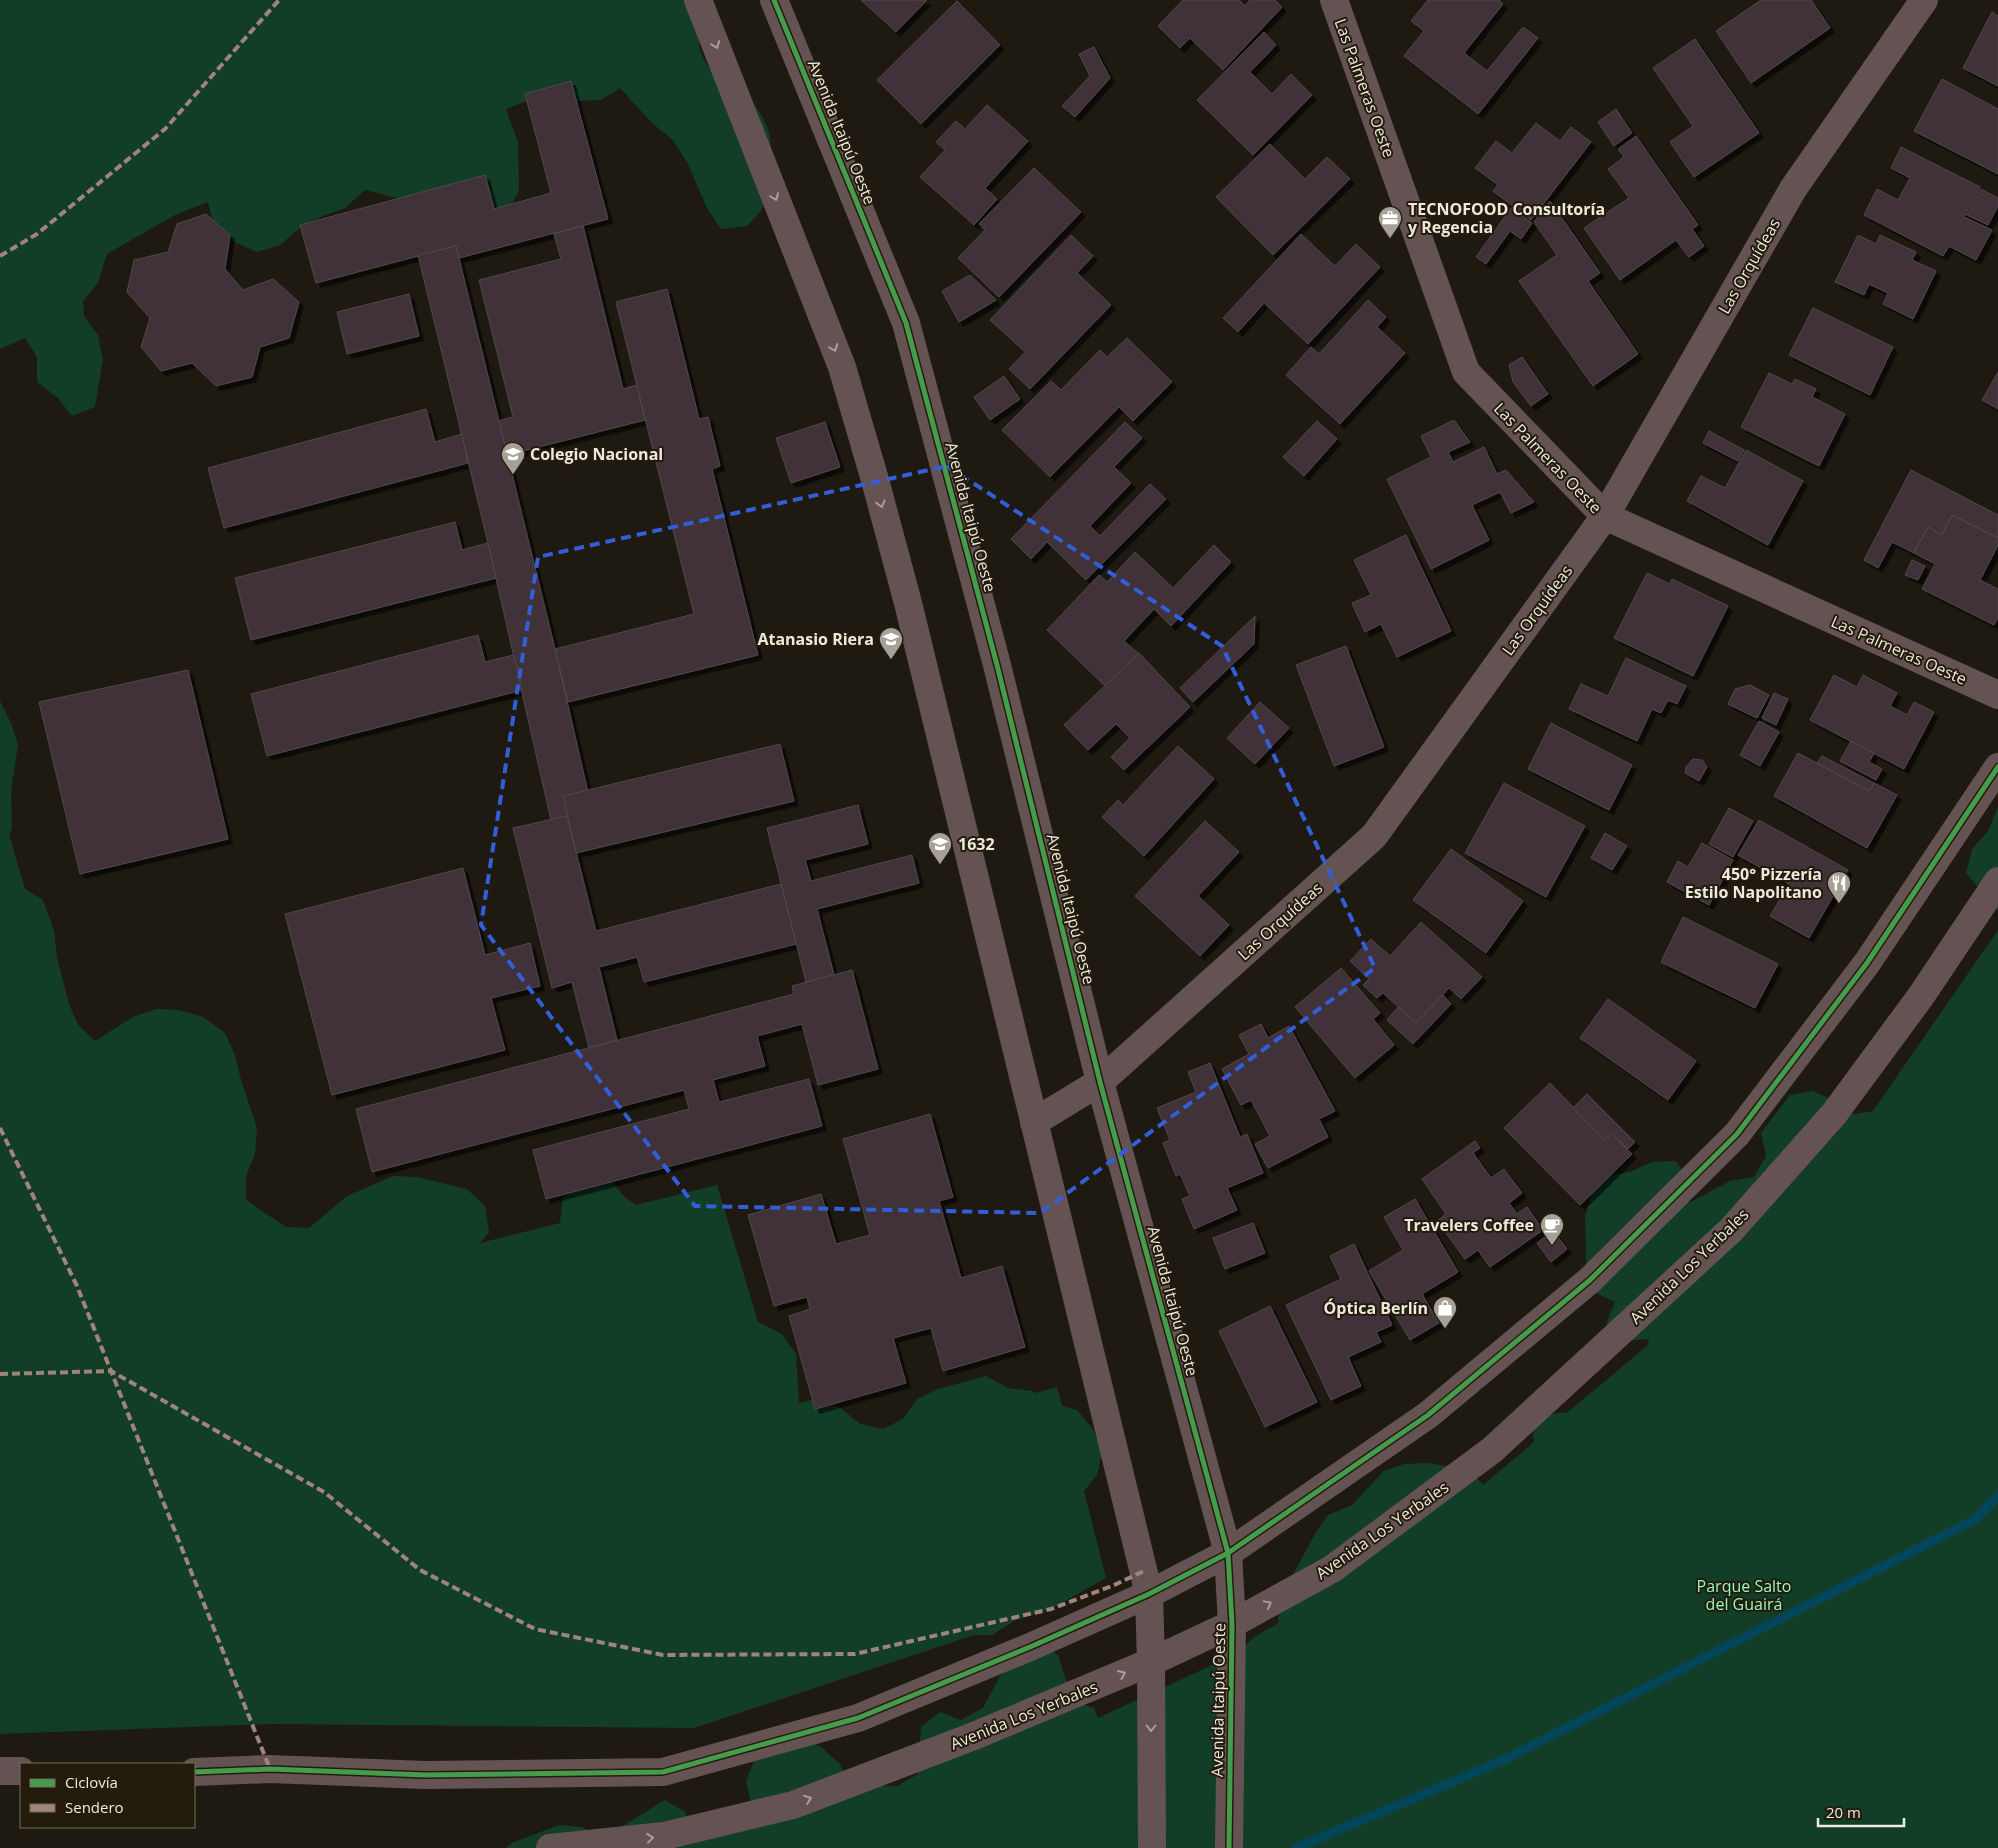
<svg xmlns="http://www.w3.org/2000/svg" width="1998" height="1848" viewBox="0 0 1998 1848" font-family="'Open Sans',sans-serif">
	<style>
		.green { fill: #123e28 }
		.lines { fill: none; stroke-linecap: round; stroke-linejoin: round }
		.stream { stroke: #03465c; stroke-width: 9 }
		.building { fill: #403038; stroke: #4f4a49; filter: url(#shadow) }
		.minor { stroke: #655353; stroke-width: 28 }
		.tertiary { stroke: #655353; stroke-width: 28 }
		.quiet { stroke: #a18479; stroke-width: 4; stroke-dasharray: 8 4; stroke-linecap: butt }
		.cycleway-casing { stroke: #231c0d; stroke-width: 8 }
		.cycleway { stroke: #469c4c; stroke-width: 5 }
		.oneway { stroke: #aa9e99 }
		.marked { fill: none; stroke: #325ed9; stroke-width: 4; stroke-dasharray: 10 6; stroke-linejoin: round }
		.labels { text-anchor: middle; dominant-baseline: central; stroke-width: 4; stroke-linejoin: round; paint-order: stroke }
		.street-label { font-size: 16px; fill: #eee9df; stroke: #231c0d }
		.poi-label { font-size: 16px; font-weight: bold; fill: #eee9df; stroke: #231c0d; text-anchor: end }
		.park-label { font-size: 16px; fill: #94fac0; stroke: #231c0d }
	</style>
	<defs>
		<filter id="shadow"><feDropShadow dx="4.5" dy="4.5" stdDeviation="0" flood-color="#0009"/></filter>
	</defs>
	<rect width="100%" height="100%" fill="#1e1a12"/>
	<g class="green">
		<path d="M0 0H699C701 24 693 42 706 63 716 79 734 83 745 94 755 104 765 119 769 133 773 147 770 196 762 209 758 215 752 221 747 226L721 229 707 208 687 162 672 139 653 124 620 88 601 100 577 101 554 91 506 109 518 142 519 190 508 212 417 203 365 190 345 208 320 217 300 228 280 245 257 252 234 242 214 226 208 202 175 215 107 254 98 283 83 301 84 316 98 335 103 359 95 407 72 416 57 397 37 382V357L25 338 0 349Z"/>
		<polygon points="0,701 11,723 18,745 11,791 12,829 9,834 25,889 43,900 54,931 57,957 69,1004 78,1025 95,1041 133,1017 156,1009 179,1010 203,1017 225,1033 235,1055 241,1080 257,1128 255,1154 246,1176 246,1200 286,1227 309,1228 347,1196 393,1176 417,1177 467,1189 485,1206 489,1232 480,1243 560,1223 563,1197 584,1185 611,1181 626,1198 636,1205 717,1185 758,1322 782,1334 796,1354 799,1403 822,1398 842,1409 860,1424 883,1429 903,1419 917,1399 938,1389 986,1376 1008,1388 1032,1391 1036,1393 1057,1387 1062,1406 1077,1410 1093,1429 1102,1452 1097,1475 1084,1491 1106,1578 1051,1609 1014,1621 992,1635 974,1635 694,1728 272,1724 0,1734"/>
		<polygon points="1998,807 1998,911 1966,873 1972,849 1988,831"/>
		<polygon points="1998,930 1998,1848 506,1848 512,1843 559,1825 582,1827 603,1838 665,1800 685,1812 696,1833 751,1804 746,1781 755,1759 800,1737 821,1747 840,1764 850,1786 897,1786 918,1774 921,1727 940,1712 961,1720 983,1708 1016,1646 1039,1642 1058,1655 1073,1702 1094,1708 1098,1718 1236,1654 1254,1637 1278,1623 1280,1598 1315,1534 1328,1515 1352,1505 1384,1471 1404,1464 1428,1463 1451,1467 1474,1475 1483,1485 1534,1442 1532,1425 1552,1414 1568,1412 1647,1346 1649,1339 1625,1341 1606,1324 1615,1302 1587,1289 1585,1218 1591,1193 1607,1176 1630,1172 1652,1162 1675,1161 1689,1179 1689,1203 1730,1181 1754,1177 1766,1156 1761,1133 1790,1095 1812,1091 1835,1100 1854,1114 1873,1111"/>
	</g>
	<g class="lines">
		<polyline class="stream" points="1296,1848 1502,1761 1974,1520 1998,1496"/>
	</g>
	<g class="building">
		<polygon points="861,0 927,0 896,32"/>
		<polygon points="1183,0 1239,0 1245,6 1250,0 1275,0 1282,7 1223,70 1190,38 1180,48 1158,26"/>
		<polygon points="1428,0 1499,0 1503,4 1464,53 1487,71 1523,27 1538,38 1478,114 1404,56 1424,31 1411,21"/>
		<polygon points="1761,0 1811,0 1830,28 1751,83 1716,31"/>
		<polygon points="957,1 1000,45 921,124 877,80"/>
		<polygon points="1992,12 1998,16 1998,86 1963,68"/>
		<polygon points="1264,32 1276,45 1250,72 1272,94 1291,74 1312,95 1253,155 1197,100"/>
		<polygon points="1695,39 1759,133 1694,177 1670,142 1693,126 1653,68"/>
		<polygon points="1094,47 1110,78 1075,117 1062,106 1090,76 1079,54"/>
		<polygon points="1942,79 1998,109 1998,174 1914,131"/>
		<polygon points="571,81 608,219 459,258 456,246 316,283 300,225 485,175 494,209 551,193 525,94"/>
		<polygon points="987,105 1028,141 985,188 997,199 974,225 920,177 945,150 936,142 956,121 965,129"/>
		<polygon points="1616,109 1632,133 1614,146 1598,122"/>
		<polygon points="1536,123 1560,141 1571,127 1591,142 1531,220 1493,191 1498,185 1475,168 1496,141 1512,153"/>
		<polygon points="1636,136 1698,225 1692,229 1704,246 1689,257 1676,240 1620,280 1584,228 1629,198 1608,169 1624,157 1618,149"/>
		<polygon points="1270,144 1305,179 1327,157 1350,179 1273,255 1216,197"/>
		<polygon points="1901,147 1980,187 1964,217 1992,230 1976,260 1949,246 1943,256 1864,215 1877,189 1898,200 1910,178 1891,168"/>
		<polygon points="1034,168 1081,212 999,297 958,258 985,230 979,224"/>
		<polygon points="1981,189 1998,198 1998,206 1988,225 1967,215"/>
		<polygon points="1550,201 1600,273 1588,281 1638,354 1593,386 1519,281 1557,255 1534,222"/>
		<polygon points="1511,208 1532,223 1521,239 1510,231 1486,264 1476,257"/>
		<polygon points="206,214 230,235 225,269 243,290 273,279 299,302 289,338 260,347 252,377 216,386 192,363 161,371 141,347 150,318 127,292 134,260 168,252 177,224"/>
		<polygon points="583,226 623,389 637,385 645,420 507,455 498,421 513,417 479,280 561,259 554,234"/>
		<polygon points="1301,234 1335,266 1356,244 1380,267 1308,344 1264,303 1238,332 1223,318"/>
		<polygon points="1071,235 1093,256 1077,273 1111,305 1030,389 1009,369 1025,352 990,320"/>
		<polygon points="1858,235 1876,244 1880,235 1916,252 1912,260 1936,271 1913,319 1883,304 1888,293 1869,284 1864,295 1835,282"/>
		<polygon points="456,246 555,649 592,810 551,820 488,543 418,255"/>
		<polygon points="970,275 996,300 959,322 942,291"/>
		<polygon points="667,289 699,419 708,417 720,466 712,469 758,655 568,702 555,649 694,614 616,302"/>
		<polygon points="409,294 419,336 347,354 337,312"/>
		<polygon points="1368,300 1386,317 1377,327 1405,353 1340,424 1286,375 1311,347 1319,354"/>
		<polygon points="1813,308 1893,347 1870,395 1789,355"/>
		<polygon points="1127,338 1172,382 1133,421 1119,407 1050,477 1002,430 1051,381 1061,390 1100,350 1107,357"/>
		<polygon points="1522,357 1548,394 1531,406 1513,382 1509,365"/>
		<polygon points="1998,372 1998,409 1982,400"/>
		<polygon points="1769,373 1792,384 1795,379 1816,389 1812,397 1845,414 1819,466 1741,427"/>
		<polygon points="1004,376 1020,399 990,420 974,397"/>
		<polygon points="426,409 435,442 462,434 468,463 224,528 208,468"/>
		<polygon points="1454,420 1470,442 1448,452 1453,462 1484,447 1497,474 1506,470 1534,502 1511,513 1500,492 1472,505 1489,540 1431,569 1387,479 1431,457 1421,436"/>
		<polygon points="1317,421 1337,439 1304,476 1283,457"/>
		<polygon points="825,422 840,467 791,483 776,438"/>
		<polygon points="1125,422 1142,438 1114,467 1131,483 1090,526 1100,536 1150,484 1166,499 1086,580 1047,542 1031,559 1011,539"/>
		<polygon points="1709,431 1744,450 1738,461 1703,443"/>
		<polygon points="1746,450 1803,481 1768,545 1687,501 1701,476 1725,488"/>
		<polygon points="1911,470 1998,515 1998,538 1952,515 1942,535 1928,527 1914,553 1892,542 1878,568 1864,560"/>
		<polygon points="1952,515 1998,538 1998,545 1980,580 1998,589 1998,618 1994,625 1922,589 1935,564 1914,553 1928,527 1942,535"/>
		<polygon points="455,522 462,550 488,543 496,578 251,640 235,578"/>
		<polygon points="1406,535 1451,631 1397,657 1381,624 1365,632 1352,603 1371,595 1354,560"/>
		<polygon points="1214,545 1231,562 1171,626 1154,609 1124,641 1139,654 1105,686 1047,630 1099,575 1107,582 1135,552 1173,588"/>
		<polygon points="1912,560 1925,566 1918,580 1905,575"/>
		<polygon points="1647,573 1670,584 1672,579 1728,606 1693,676 1614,638"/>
		<polygon points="1255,616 1254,644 1193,702 1180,688"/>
		<polygon points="478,635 485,662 514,655 522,690 267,756 251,694"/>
		<polygon points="1346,646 1384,747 1334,766 1296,665"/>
		<polygon points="1139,653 1190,707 1124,770 1111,757 1130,738 1116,724 1088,750 1064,725"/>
		<polygon points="1626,658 1686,686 1677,704 1668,700 1661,713 1652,709 1637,741 1569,709 1581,684 1608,696"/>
		<polygon points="188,670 228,839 80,874 39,702"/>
		<polygon points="1834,675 1857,687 1863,675 1897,693 1890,706 1907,715 1914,702 1934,712 1904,769 1810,720"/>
		<polygon points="1750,685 1769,695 1757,718 1728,704 1735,689"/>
		<polygon points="1774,693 1788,699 1776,725 1762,718"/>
		<polygon points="1260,702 1289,728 1255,764 1227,738"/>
		<polygon points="1759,721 1779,732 1760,766 1740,755"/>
		<polygon points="1551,723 1632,765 1609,810 1528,769"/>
		<polygon points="1851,741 1874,753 1869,762 1882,769 1876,780 1840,761"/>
		<polygon points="780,744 794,801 576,853 563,796"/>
		<polygon points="1178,746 1214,779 1144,856 1102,817 1118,800 1123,805"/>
		<polygon points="1798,753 1869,791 1874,783 1897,795 1867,848 1774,796"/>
		<polygon points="1822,756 1874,783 1869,791 1817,763"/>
		<polygon points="1693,759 1702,760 1707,767 1699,781 1685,773 1686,767"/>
		<polygon points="1504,783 1585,826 1546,897 1465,853"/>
		<polygon points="858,805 868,844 805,860 811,881 912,855 919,883 817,909 834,975 806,982 767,828"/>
		<polygon points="1729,808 1753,821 1733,857 1709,844"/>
		<polygon points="567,816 596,931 781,884 796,944 644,982 637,957 599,967 617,1040 589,1048 572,982 552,988 513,828"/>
		<polygon points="1759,820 1848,870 1809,938 1770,916 1789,884 1738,855"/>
		<polygon points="1205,821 1239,852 1198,896 1229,925 1200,956 1135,896"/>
		<polygon points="1605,833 1627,846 1612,870 1591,858"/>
		<polygon points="1702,843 1733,860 1709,905 1667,882 1678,861 1688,867"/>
		<polygon points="1451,849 1523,901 1486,953 1413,900"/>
		<polygon points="463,868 485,955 530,943 540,986 491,998 505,1050 332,1095 285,914"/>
		<polygon points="1683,917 1778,964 1755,1008 1661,962"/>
		<polygon points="1421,922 1482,977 1461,999 1449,988 1416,1023 1383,993 1377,998 1363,985 1369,979 1350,961 1371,939 1390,956"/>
		<polygon points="1341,968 1380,1013 1373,1019 1394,1045 1355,1078 1295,1007"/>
		<polygon points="852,970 878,1069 818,1085 802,1024 757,1036 765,1066 713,1080 719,1102 809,1079 822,1126 546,1199 533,1150 689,1109 684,1090 372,1172 356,1109 794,994 792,986"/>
		<polygon points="1443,995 1451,1004 1413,1044 1387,1020 1398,1007 1416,1023"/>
		<polygon points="1608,999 1696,1061 1668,1100 1580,1038"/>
		<polygon points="1261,1024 1268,1038 1289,1026 1335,1111 1319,1119 1328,1137 1268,1168 1255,1144 1270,1136 1251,1100 1241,1105 1222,1069 1249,1054 1239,1035"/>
		<polygon points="1210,1063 1240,1137 1247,1134 1263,1173 1227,1188 1237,1210 1194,1229 1182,1199 1190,1196 1180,1174 1176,1176 1163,1143 1170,1140 1157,1108 1196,1092 1188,1072"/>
		<polygon points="1550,1083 1605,1140 1611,1133 1632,1154 1580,1205 1504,1128"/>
		<polygon points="1587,1094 1635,1142 1628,1149 1611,1133 1605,1140 1573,1108"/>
		<polygon points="930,1114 953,1197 939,1201 961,1278 1002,1266 1025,1347 943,1371 931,1328 893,1338 906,1383 815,1409 789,1316 810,1309 807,1297 774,1306 748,1215 821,1194 836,1244 870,1235 843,1139"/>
		<polygon points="1475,1141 1480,1148 1473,1153 1491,1178 1504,1169 1522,1193 1509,1203 1517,1214 1527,1207 1543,1230 1490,1267 1478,1250 1465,1259 1437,1221 1446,1214 1422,1179"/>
		<polygon points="1415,1199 1458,1272 1422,1294 1439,1323 1410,1340 1369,1271 1403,1250 1384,1217"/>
		<polygon points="1253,1223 1265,1253 1225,1269 1213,1238"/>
		<polygon points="1553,1231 1567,1249 1551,1262 1537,1243"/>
		<polygon points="1354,1244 1392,1325 1376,1332 1381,1342 1348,1357 1361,1386 1331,1400 1286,1305 1341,1279 1330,1256"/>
		<polygon points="1270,1306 1317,1402 1265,1427 1219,1331"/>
	</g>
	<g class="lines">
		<g class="minor">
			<polyline points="1334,0 1466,372 1605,516 1998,695"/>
			<polyline points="1034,1122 1100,1082 1374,836 1605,516 1793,189 1924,0"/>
		</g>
		<g class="tertiary">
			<polyline points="698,0 842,367 875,480 908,603 1149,1594 1151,1662 1152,1848"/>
			<polyline points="774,0 906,323 997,665 1100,1082 1228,1553 1232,1624 1229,1848"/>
			<polyline points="0,1771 21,1771"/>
			<polyline points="194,1772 270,1769 425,1775 663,1772 858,1718 1030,1647 1149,1594 1228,1553 1428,1415 1590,1280 1737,1134 1867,963 1998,767"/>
			<polyline points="550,1848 664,1836 793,1805 974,1736 1151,1662 1232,1624 1332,1569 1492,1450 1731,1230 1834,1114 1921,996 1998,881"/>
		</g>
		<g class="quiet">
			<polyline points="0,256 37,234 165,129 279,0"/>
			<polyline points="0,1128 77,1286 270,1769"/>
			<polyline points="0,1374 111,1371 324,1492 420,1570 535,1629 663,1655 855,1654 1051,1609 1112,1586 1144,1571"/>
		</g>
		<g class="cycleway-casing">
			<g id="cycleway">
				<polyline points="774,0 906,323 997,665 1100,1082 1228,1553 1232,1624 1229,1848"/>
				<polyline points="194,1772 270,1769 425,1775 663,1772 858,1718 1030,1647 1149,1594 1228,1553 1428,1415 1590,1280 1737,1134 1867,963 1998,767"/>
			</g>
		</g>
		<use href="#cycleway" class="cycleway"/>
	</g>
	<defs><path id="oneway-chevron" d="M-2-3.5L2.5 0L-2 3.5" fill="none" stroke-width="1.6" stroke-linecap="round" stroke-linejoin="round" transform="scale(1.25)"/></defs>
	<g class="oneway">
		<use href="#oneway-chevron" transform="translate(716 45) rotate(69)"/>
		<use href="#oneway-chevron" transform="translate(775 197) rotate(69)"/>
		<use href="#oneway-chevron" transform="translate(834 348) rotate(69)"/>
		<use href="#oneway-chevron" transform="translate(881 504) rotate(75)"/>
		<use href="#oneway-chevron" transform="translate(1268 1604) rotate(-29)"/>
		<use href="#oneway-chevron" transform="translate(1122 1674) rotate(-23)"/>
		<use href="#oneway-chevron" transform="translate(1151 1728) rotate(90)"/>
		<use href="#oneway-chevron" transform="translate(808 1799) rotate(-21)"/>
		<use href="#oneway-chevron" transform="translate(650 1838) rotate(-6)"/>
	</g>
	<path class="marked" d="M947 466 1222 646 1375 968 1040 1213 695 1206 481 925 538 557Z"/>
	<defs>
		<g id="office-pin" transform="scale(1.25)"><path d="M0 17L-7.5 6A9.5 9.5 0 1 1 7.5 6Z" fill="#a5a197" stroke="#231c0d"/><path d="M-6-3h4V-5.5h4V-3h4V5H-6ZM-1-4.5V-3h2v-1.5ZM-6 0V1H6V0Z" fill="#fff"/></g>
		<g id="school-pin" transform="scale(1.25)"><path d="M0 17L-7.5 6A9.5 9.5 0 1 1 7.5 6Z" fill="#a5a197" stroke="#231c0d"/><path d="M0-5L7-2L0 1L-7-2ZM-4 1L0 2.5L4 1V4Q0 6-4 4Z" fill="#fff"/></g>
		<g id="restaurant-pin" transform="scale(1.25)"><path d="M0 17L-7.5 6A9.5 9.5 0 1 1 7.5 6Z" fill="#a5a197" stroke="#231c0d"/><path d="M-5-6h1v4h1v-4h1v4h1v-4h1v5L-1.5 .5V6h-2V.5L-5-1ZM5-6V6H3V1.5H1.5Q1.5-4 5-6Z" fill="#fff"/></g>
		<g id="cafe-pin" transform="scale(1.25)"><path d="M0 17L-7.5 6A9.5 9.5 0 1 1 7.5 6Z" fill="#a5a197" stroke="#231c0d"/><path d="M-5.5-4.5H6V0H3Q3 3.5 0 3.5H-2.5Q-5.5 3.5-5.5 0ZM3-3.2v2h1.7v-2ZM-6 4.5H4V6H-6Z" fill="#fff"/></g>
		<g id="shop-pin" transform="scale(1.25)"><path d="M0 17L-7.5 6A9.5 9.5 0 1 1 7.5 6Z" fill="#a5a197" stroke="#231c0d"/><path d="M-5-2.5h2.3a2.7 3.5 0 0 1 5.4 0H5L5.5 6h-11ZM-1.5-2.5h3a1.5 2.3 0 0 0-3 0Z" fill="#fff"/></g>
	</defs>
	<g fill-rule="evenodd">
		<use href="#office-pin" x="1390" y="218"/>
		<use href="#school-pin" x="513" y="454"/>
		<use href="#school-pin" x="891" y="639"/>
		<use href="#school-pin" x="940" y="844"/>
		<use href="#restaurant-pin" x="1839" y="883"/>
		<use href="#cafe-pin" x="1552" y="1225"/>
		<use href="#shop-pin" x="1445" y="1308"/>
	</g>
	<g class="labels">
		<g class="street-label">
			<text transform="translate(1365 88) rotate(70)">Las Palmeras Oeste</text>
			<text transform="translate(842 132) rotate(68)">Avenida Itaipú Oeste</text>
			<text transform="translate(1749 266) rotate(-60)">Las Orquídeas</text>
			<text transform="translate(1548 458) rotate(46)">Las Palmeras Oeste</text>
			<text transform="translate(971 517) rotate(75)">Avenida Itaipú Oeste</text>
			<text transform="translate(1537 610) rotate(-54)">Las Orquídeas</text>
			<text transform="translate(1899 650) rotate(24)">Las Palmeras Oeste</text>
			<text transform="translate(1071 909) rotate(76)">Avenida Itaipú Oeste</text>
			<text transform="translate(1280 921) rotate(-42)">Las Orquídeas</text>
			<text transform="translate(1689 1266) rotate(-44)">Avenida Los Yerbales</text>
			<text transform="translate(1173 1301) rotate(75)">Avenida Itaipú Oeste</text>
			<text transform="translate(1382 1530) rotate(-35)">Avenida Los Yerbales</text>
			<text transform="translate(1218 1700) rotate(-89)">Avenida Itaipú Oeste</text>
			<text transform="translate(1024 1715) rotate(-22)">Avenida Los Yerbales</text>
		</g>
		<g class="poi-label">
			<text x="1408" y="209" text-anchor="start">TECNOFOOD Consultoría<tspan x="1408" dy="18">y Regencia</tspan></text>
			<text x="530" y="454" text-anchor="start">Colegio Nacional</text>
			<text x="874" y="639">Atanasio Riera</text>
			<text x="958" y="844" text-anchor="start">1632</text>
			<text x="1822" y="874">450° Pizzería<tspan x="1822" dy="18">Estilo Napolitano</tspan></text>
			<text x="1534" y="1225">Travelers Coffee</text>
			<text x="1428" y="1308">Óptica Berlín</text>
		</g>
		<g class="park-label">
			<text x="1744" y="1586">Parque Salto<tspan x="1744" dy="18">del Guairá</tspan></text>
		</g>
	</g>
	<rect x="20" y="1763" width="175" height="65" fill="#231c0d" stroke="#746e61"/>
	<rect x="30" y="1779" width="25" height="8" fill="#469c4c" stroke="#746e61"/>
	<text x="65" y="1788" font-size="15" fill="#eee9df">Ciclovía</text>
	<rect x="30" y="1804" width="25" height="8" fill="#a18479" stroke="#746e61"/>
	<text x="65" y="1813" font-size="15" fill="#eee9df">Sendero</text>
	<path d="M1818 1818v8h86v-8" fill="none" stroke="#eee9df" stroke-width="2.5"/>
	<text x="1826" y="1818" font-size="15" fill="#eee9df" stroke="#231c0d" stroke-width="4" paint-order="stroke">20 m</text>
</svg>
